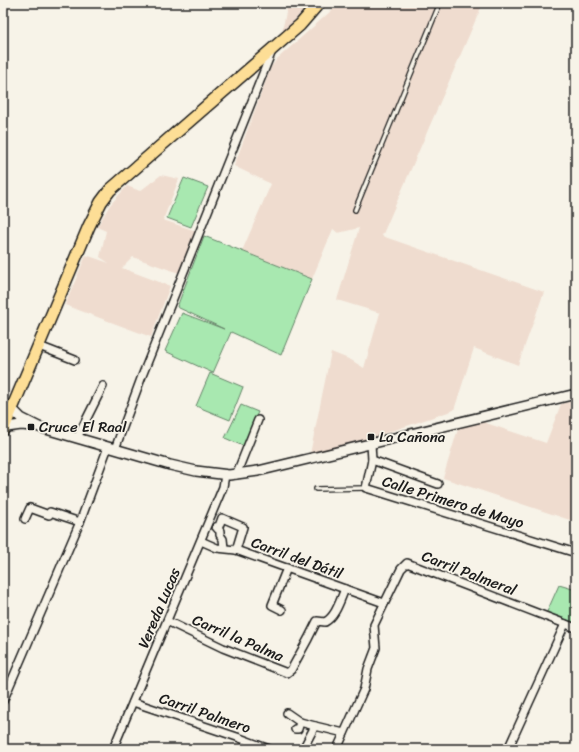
<svg xmlns="http://www.w3.org/2000/svg" width="579" height="752" viewBox="0 0 579 752" font-family="Sriracha,sans-serif">
	<style>
		.built { fill: #efdccf }
		.green { fill: #a8e8b0; stroke: #628266 }
		.lines { fill: none; stroke-linecap: round; stroke-linejoin: round }
		.service-casing { stroke: #1c1c1c; stroke-width: 6 }
		.minor-casing { stroke: #1c1c1c; stroke-width: 10 }
		.secondary-casing { stroke: #1c1c1c; stroke-width: 12 }
		.trunk-casing { stroke: #1c1c1c; stroke-width: 14 }
		.service { stroke: #f7f3e8; stroke-width: 3.5 }
		.minor { stroke: #f7f3e8; stroke-width: 7 }
		.secondary { stroke: #f7f3e8; stroke-width: 9 }
		.trunk { stroke: #fdde96; stroke-width: 11 }
		.poi-dot { fill: #1c1c1c; stroke: #f7f3e8; stroke-width: 1.5 }
		.labels { text-anchor: middle; dominant-baseline: central; stroke-width: 3.5; stroke-linejoin: round; paint-order: stroke }
		.poi-label { font-size: 15px; fill: #1c1c1c; stroke: #f7f3e8; text-anchor: start }
		.street-label { font-size: 15px; fill: #1c1c1c; stroke: #f7f3e8 }
	</style>
	<rect width="100%" height="100%" fill="#f7f3e8"/>
	<filter id="ink" filterUnits="userSpaceOnUse"><feTurbulence type="fractalNoise" baseFrequency=".025" numOctaves="2"/><feDisplacementMap in="SourceGraphic" scale="8" xChannelSelector="R" yChannelSelector="G"/><feConvolveMatrix kernelMatrix="1 2 1 2 8 2 1 2 1" color-interpolation-filters="sRGB"/></filter>
	<g filter="url(#ink)">
		<g class="built">
			<polygon points="288,3 310,3 281,36"/>
			<polygon points="340,3 483,3 382,236 544,292 518,365 474,348 454,410 309,459 331,352 351,360 364,368 380,313 337,300 359,228 338,233 333,229 312,279 242,251 271,184 234,166 271,67 277,59"/>
			<polygon points="161,175 179,179 163,220 196,231 179,273 133,257 122,268 170,286 151,337 65,305 86,255 109,263 100,257 106,231 97,227 110,205 127,186 140,191"/>
			<polygon points="576,400 576,450 575,454 576,455 576,522 443,478 458,429 480,421 546,443 561,404"/>
		</g>
		<g class="green">
			<polygon points="184,178 208,187 191,227 167,218"/>
			<polygon points="204,236 312,279 281,355 231,332 213,373 165,351 182,313 224,329 177,307"/>
			<polygon points="210,373 243,387 230,420 196,406"/>
			<polygon points="241,405 258,412 243,446 225,438"/>
			<polygon points="559,585 576,590 576,625 546,614"/>
		</g>
		<g class="lines">
			<g class="service-casing">
				<g id="service">
					<polyline points="355,210 440,3"/>
					<polyline points="316,489 366,488"/>
				</g>
			</g>
			<g class="minor-casing">
				<g id="minor">
					<polyline points="39,346 75,360"/>
					<polyline points="77,438 103,386"/>
					<polyline points="371,444 372,460 366,488 576,553"/>
					<polyline points="115,449 142,376 272,51"/>
					<polyline points="372,460 438,484"/>
					<polyline points="236,475 258,420"/>
					<polyline points="25,519 30,508 49,515 50,512 80,522"/>
					<polyline points="216,527 220,531 220,535 223,539 224,548"/>
					<polyline points="218,529 222,518 243,527 236,550"/>
					<polyline points="201,541 217,548 236,550 384,603"/>
					<polyline points="282,610 272,605 287,568"/>
					<path d="M167 621 223 648 287 673 291 670 308 639 317 621 325 622C336 616 340 600 345 589"/>
					<polyline points="3,701 80,522 108,447"/>
					<polyline points="133,702 237,737 269,749"/>
					<polyline points="287,713 300,722"/>
					<polyline points="295,729 298,729 300,722 315,726"/>
					<polyline points="113,749 223,487 225,475"/>
					<polyline points="303,749 315,726 344,733"/>
					<polyline points="337,749 364,689 368,669 376,648 374,625 401,569 407,563 576,628"/>
					<polyline points="508,749 565,624"/>
				</g>
			</g>
			<g class="secondary-casing">
				<g id="secondary">
					<polyline points="3,409 6,408 12,409 21,418 39,427 170,465 196,471 229,475 258,471 576,394"/>
					<polyline points="3,425 7,427 21,425 32,426"/>
				</g>
			</g>
			<g class="trunk-casing">
				<polyline id="trunk" points="3,430 89,226 101,202 110,190 300,25 319,3"/>
			</g>
			<use href="#service" class="service"/>
			<use href="#minor" class="minor"/>
			<use href="#secondary" class="secondary"/>
			<use href="#trunk" class="trunk"/>
		</g>
	</g>
	<g class="poi-dot">
		<rect x="27" y="423" width="8" height="8" rx="2"/>
		<rect x="367" y="433" width="8" height="8" rx="2"/>
	</g>
	<g class="labels">
		<g class="poi-label">
			<text x="39" y="427">Cruce El Raal</text>
			<text x="379" y="437">La Cañona</text>
		</g>
		<g class="street-label">
			<text transform="translate(453 502) rotate(17)">Calle Primero de Mayo</text>
			<text transform="translate(297 558) rotate(20)">Carril del Dátil</text>
			<text transform="translate(469 573) rotate(21)">Carril Palmeral</text>
			<text transform="translate(159 608) rotate(-67)">Vereda Lucas</text>
			<text transform="translate(238 638) rotate(23)">Carril la Palma</text>
			<text transform="translate(205 713) rotate(19)">Carril Palmero</text>
		</g>
	</g>
	<rect width="579" height="752" fill="none" stroke="#f7f3e8" stroke-width="16"/>
	<rect x="8" y="8" width="563" height="736" fill="none" stroke="#1c1c1c" stroke-width="1.5" filter="url(#ink)"/>
</svg>
